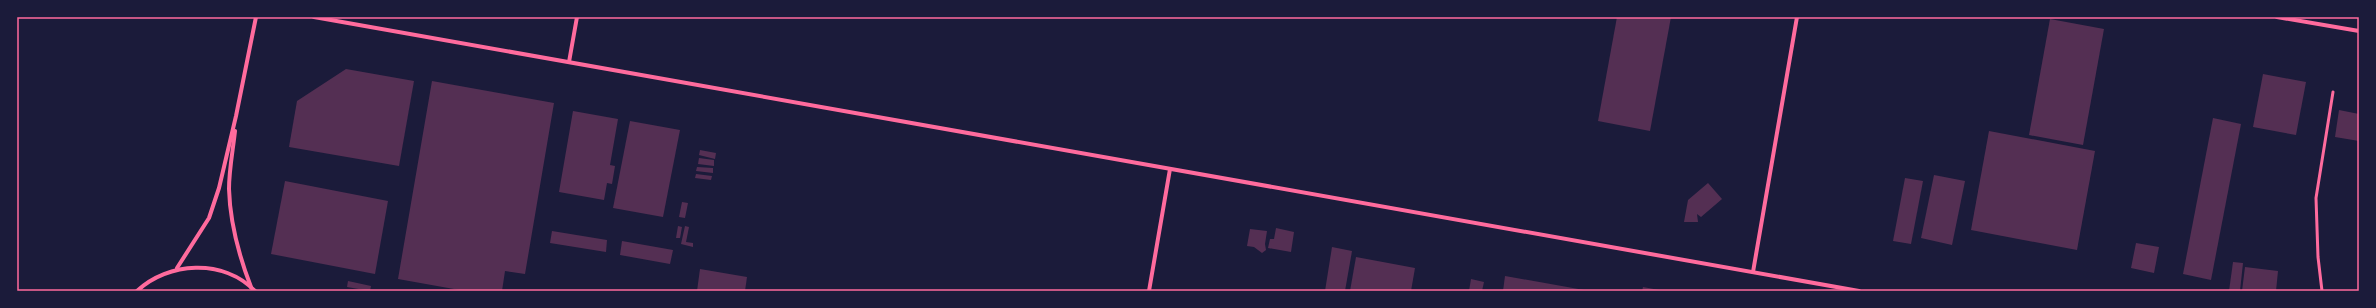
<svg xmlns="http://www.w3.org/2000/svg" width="2376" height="308" viewBox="0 0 2376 308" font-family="'Exo 2',sans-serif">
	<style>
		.building { fill: #542f53 }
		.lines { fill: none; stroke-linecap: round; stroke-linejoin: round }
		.service { stroke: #ff6b9d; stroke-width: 3 }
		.minor { stroke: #ff6b9d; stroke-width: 4 }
		.neatline { fill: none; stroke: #ff6b9d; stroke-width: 1.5 }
	</style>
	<rect width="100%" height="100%" fill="#1b1b3a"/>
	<g class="building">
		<polygon points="1617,17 1671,17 1650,131 1598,121"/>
		<polygon points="2050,19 2104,29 2083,145 2029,135"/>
		<polygon points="346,69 414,81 399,166 289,147 297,101"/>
		<polygon points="2263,74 2306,82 2296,135 2253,127"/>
		<polygon points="432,81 554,103 525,274 505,271 502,291 465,291 398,279"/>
		<polygon points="2339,110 2359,114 2359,141 2335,137"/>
		<polygon points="573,111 618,119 610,165 615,166 612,184 607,183 604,200 559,192"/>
		<polygon points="2213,118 2241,124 2211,280 2183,274"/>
		<polygon points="630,121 680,130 663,217 613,208"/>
		<polygon points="1989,131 2095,151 2077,250 1971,230"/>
		<polygon points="700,150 716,153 715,159 699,155"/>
		<polygon points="699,158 714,160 714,166 698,164"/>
		<polygon points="697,167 713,168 713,173 696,171"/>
		<polygon points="696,174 712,176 711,180 695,178"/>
		<polygon points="1934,175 1965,181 1952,245 1921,238"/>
		<polygon points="1905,178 1923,181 1911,244 1893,241"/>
		<polygon points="285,181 388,201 375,274 271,254"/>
		<polygon points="1708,183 1722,199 1701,217 1697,214 1698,222 1684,222 1688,200"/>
		<polygon points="682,202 688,203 685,218 679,217"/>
		<polygon points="678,226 682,227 680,238 676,238"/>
		<polygon points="685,226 689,227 686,242 693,243 693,247 681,244"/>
		<polygon points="1276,228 1294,232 1291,252 1268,248 1270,239 1274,239"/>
		<polygon points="1250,229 1267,231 1265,244 1266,250 1262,253 1254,247 1247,246"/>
		<polygon points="552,231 607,240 606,252 550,243"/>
		<polygon points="622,241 673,250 670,264 620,255"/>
		<polygon points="2136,243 2159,247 2154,273 2131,268"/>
		<polygon points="1332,247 1352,251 1345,291 1325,291"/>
		<polygon points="1356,257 1415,268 1411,291 1350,291"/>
		<polygon points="2233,262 2243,263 2240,291 2229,291"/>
		<polygon points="2245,267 2278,271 2276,291 2242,291"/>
		<polygon points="700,269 747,277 745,291 697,291"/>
		<polygon points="1505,276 1584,290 1583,291 1503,291"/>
		<polygon points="1471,279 1484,282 1482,291 1469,291"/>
		<polygon points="348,281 371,286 370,291 347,287"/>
		<polygon points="1643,287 1659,290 1659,291 1642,291"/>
	</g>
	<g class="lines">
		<polyline class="service" points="2322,291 2318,257 2316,198 2333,92"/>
		<g class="minor">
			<polyline points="314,17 1859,291"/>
			<polyline points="2277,17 2359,31"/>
			<polyline points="569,62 577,17"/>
			<path d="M235 131C233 150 229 170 229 189 230 223 239 256 251 287"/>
			<polyline points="177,268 209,218 219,188 236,116 256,17"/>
			<polyline points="1753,272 1797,17"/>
			<path d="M137 291C168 262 223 258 255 291"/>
			<polyline points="1149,291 1170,169"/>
		</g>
	</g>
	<rect width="2376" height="308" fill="none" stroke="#1b1b3a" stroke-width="36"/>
	<rect x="18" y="18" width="2340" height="272" class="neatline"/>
</svg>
